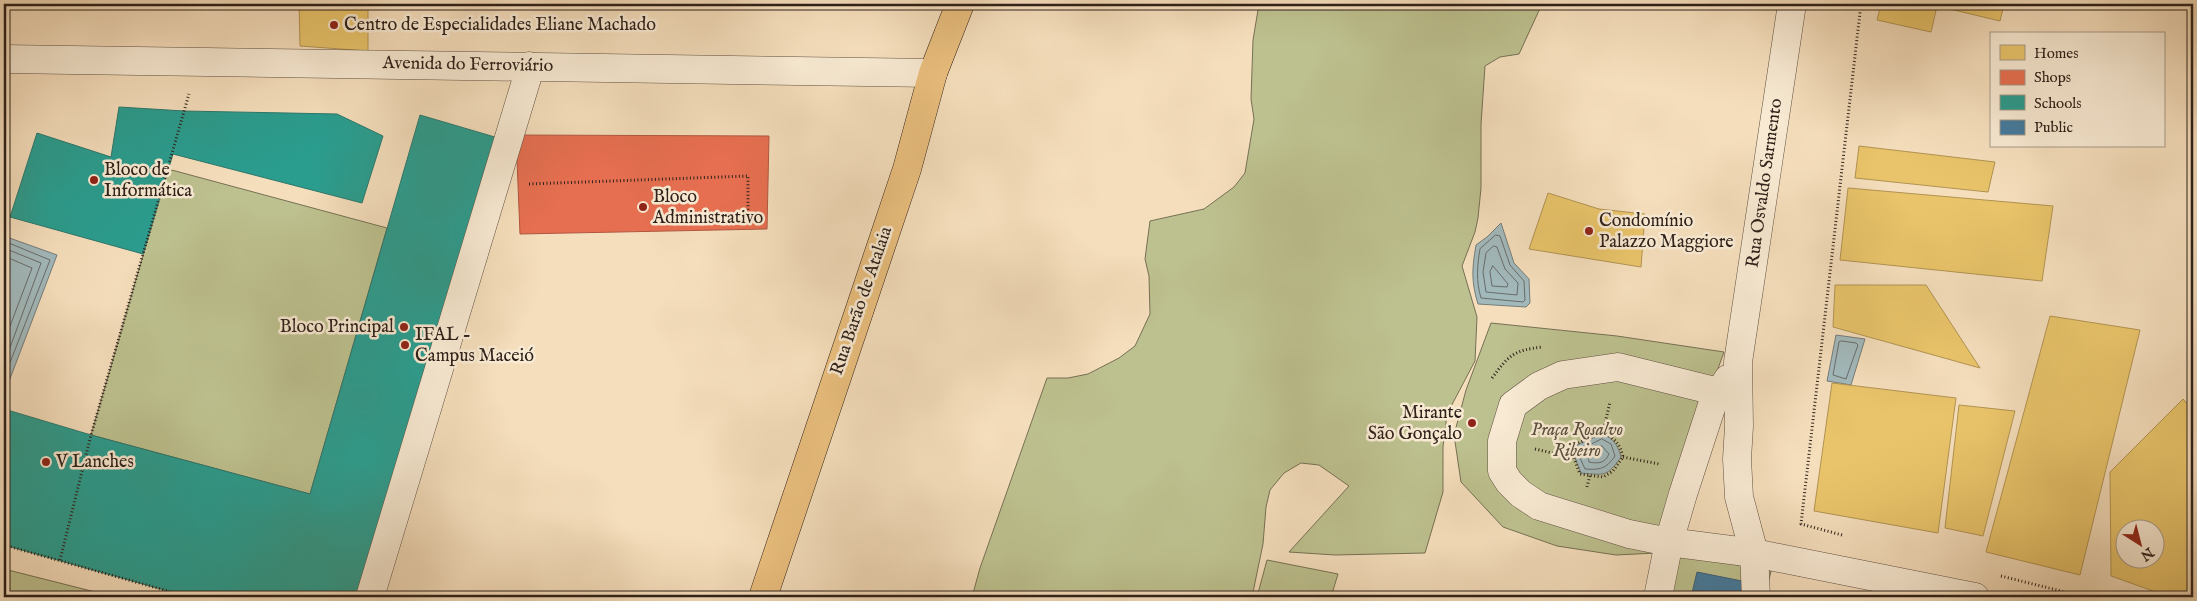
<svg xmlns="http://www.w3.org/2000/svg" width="2197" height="601" viewBox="0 0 2197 601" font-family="'IM FELL English',serif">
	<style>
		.green { fill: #bdc18f; stroke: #767054 }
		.water { fill: #a2b9bc; stroke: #747c7b }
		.homes { fill: #e9c46a; stroke: #b19352; fill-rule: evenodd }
		.shops { fill: #e76f51; stroke: #b05740 }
		.schools { fill: #2a9d8f; stroke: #2b786c }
		.public { fill: #457b9d; stroke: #3e6076 }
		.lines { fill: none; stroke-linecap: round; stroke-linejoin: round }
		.shore { stroke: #686c6b; stroke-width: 1 }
		.minor-casing { stroke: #605042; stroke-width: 29 }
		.major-casing { stroke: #2e201a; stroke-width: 29 }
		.path { stroke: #2e201a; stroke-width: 3; stroke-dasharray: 1 2.5; stroke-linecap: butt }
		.minor { stroke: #f8ead3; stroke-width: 28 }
		.major { stroke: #eabf7e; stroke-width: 28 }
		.poi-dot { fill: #8f2418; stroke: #f8ead3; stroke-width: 2 }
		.labels { text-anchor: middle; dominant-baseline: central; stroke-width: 5; stroke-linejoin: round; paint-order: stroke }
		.poi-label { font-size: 18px; fill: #2e201a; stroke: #f8ead3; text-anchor: start }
		.street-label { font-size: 18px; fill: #2e201a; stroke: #f8ead3 }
		.park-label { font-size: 18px; font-style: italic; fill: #59503d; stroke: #f8ead3 }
	</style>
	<rect width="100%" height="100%" fill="#f5debc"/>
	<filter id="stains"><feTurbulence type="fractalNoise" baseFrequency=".004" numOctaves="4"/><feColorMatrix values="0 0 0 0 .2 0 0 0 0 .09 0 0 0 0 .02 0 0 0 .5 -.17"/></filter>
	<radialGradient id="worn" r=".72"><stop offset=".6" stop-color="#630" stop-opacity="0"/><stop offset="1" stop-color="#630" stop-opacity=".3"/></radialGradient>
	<g class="green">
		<polygon points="1259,4 1542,4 1519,54 1500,57 1485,66 1481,124 1481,188 1478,218 1475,232 1462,266 1477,317 1475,361 1447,414 1443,447 1443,492 1425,553 1335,555 1289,552 1349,486 1319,465 1301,463 1284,473 1270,490 1266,507 1263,544 1252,597 972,597 980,568 1047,378 1068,378 1088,374 1119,358 1135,346 1150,314 1149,276 1145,259 1150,221 1204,209 1234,187 1245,173 1254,119 1251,99 1253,40"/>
		<polygon points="168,169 387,228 310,494 91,435"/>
		<polygon points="1491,323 1617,336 1724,352 1671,498 1656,553 1616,555 1557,546 1503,527 1461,482 1454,435 1466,390"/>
		<polygon points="1670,552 1771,571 1765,597 1662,597"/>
		<polygon points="1267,560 1338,574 1331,597 1257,597"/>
		<polygon points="4,569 115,597 4,597"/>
	</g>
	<g class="water">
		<path d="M1501 223 1514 263 1529 279 1530 303 1526 307 1478 304C1471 281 1472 269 1476 245L1487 237Z"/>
		<polygon points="4,236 57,255 8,384 4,382"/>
		<polygon points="1836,335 1865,339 1851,385 1827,381"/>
		<path d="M1603 433C1614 440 1618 445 1621 457 1607 477 1605 475 1581 473L1575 458 1577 445Z"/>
	</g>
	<g class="homes">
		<polygon points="299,4 368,4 368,51 300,46"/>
		<polygon points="1881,4 2004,4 2000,21 1937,6 1931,32 1877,20"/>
		<polygon points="1859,146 1995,162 1988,192 1855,178"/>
		<polygon points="1848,188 2053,206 2042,281 1840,260"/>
		<polygon points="1548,193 1599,209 1645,214 1641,267 1529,249"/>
		<polygon points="1835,285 1926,285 1980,368 1833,327"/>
		<polygon points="2050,316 2140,330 2080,575 1986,552"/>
		<polygon points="1832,383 1956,398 1938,533 1814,511"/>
		<path d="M2183 399 2193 410V597H2170L2111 576 2110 472ZM2124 528H2154V558H2124Z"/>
		<polygon points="1959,405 2015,411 1983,536 1945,528"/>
	</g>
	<polygon class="shops" points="516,135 769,136 767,229 520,234"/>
	<g class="schools">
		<polygon points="119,107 184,111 337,114 383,136 362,203 173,154 143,254 10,217 37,133 111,157"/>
		<polygon points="420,115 505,140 369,597 189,597 4,545 4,409 91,435 310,494"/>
	</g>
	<polygon class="public" points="1697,572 1747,582 1744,597 1691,597"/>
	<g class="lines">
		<g class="shore">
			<path d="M1496 235 1500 236 1510 265 1524 281 1525 300 1523 302 1481 298C1476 281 1477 267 1480 249Z"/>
			<polyline points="4,241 50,260 4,378"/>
			<polygon points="1494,246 1497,247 1505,269 1518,283 1517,295 1486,292 1483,272 1486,253"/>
			<polyline points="4,248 41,263 4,364"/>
			<polyline points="4,256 32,268 4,342"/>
			<polygon points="1493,266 1508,284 1507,287 1492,286 1490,272"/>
			<polygon points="1842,341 1856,343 1858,345 1846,379 1833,375 1839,342"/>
			<path d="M1602 439 1611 444 1615 456C1606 469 1600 470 1585 469L1580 458 1582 449Z"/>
			<path d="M1602 446 1609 454C1605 463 1599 464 1589 462L1588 453Z"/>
		</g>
		<g class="minor-casing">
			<g id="minor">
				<polyline points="4,59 933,73"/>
				<polyline points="1719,392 1618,367 1563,375 1539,386 1513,405 1502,441 1502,471 1509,482 1521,494 1539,506 1629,534 1669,542 1754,553 1975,597"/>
				<polyline points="370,597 527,78 529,66"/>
				<polyline points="1658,597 1669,542 1683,494 1713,402 1728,379"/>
				<polyline points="1756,597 1754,553 1739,497 1737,459 1739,426 1738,362 1792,4"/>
			</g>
		</g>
		<g class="major-casing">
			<polyline id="major" points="763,597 907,169 933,73 960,4"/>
		</g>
		<g class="path">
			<polyline points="529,184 748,176 748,212"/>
			<path d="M1492 378C1509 355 1514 350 1543 347"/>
			<polyline points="1603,432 1610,402"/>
			<path d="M1603 432C1615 439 1620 444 1623 457L1613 471 1603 477 1580 474 1574 458 1576 444Z"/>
			<polyline points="1535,449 1574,458"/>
			<polyline points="1623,457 1659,464"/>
			<polyline points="1587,487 1590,475"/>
			<polyline points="1842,535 1801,524 1861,4"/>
			<polyline points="4,545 189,597"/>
			<polyline points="60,560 91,435 189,94"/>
			<polyline points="2001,576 2085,597"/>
		</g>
		<use href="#minor" class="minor"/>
		<use href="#major" class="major"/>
	</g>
	<g class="poi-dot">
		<circle cx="334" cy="25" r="5"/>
		<circle cx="94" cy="180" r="5"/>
		<circle cx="643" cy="207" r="5"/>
		<circle cx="1589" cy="231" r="5"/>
		<circle cx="404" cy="327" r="5"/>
		<circle cx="405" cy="345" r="5"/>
		<circle cx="1472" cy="423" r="5"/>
		<circle cx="46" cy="462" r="5"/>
	</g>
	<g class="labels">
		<g class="poi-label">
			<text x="344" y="25">Centro de Especialidades Eliane Machado</text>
			<text x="104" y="170">Bloco de<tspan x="104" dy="21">Informática</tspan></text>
			<text x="653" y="197">Bloco<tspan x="653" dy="21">Administrativo</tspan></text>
			<text x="1599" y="221">Condomínio<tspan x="1599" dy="21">Palazzo Maggiore</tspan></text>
			<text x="394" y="327" text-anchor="end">Bloco Principal</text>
			<text x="415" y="335">IFAL -<tspan x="415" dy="21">Campus Maceió</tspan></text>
			<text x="1462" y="413" text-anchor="end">Mirante<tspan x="1462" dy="21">São Gonçalo</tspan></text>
			<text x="56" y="462">V Lanches</text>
		</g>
		<g class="street-label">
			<text transform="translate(468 65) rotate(1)">Avenida do Ferroviário</text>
			<text transform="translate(1765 183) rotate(-82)">Rua Osvaldo Sarmento</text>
			<text transform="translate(862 301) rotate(-71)">Rua Barão de Atalaia</text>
		</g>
		<g class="park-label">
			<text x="1577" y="430">Praça Rosalvo<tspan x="1577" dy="21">Ribeiro</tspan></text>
		</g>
	</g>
	<rect width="2197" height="601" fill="none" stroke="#f5debc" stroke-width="20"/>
	<rect x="5" y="5" width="2187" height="591" fill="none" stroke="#2e201a" stroke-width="2.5"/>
	<rect x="10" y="10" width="2177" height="581" fill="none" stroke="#2e201a"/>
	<rect x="1990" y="32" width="175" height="115" fill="#f8ead3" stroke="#a79989"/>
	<rect x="2000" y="45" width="25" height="15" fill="#e9c46a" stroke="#a79989"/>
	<text x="2034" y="58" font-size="15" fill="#2e201a">Homes</text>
	<rect x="2000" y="70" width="25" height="15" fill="#e76f51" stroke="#a79989"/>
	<text x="2034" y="82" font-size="15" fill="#2e201a">Shops</text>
	<rect x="2000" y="95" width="25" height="15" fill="#2a9d8f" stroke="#a79989"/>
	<text x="2034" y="108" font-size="15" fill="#2e201a">Schools</text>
	<rect x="2000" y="120" width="25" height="15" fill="#457b9d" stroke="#a79989"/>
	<text x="2034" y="132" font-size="15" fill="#2e201a">Public</text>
	<g transform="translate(2140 544) rotate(144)"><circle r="24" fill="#f8ead3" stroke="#a79989"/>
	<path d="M0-4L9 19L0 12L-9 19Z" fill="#8f2418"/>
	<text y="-8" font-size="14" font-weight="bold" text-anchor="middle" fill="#2e201a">N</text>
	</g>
	<rect width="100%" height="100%" filter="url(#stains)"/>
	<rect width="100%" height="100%" fill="url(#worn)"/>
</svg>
